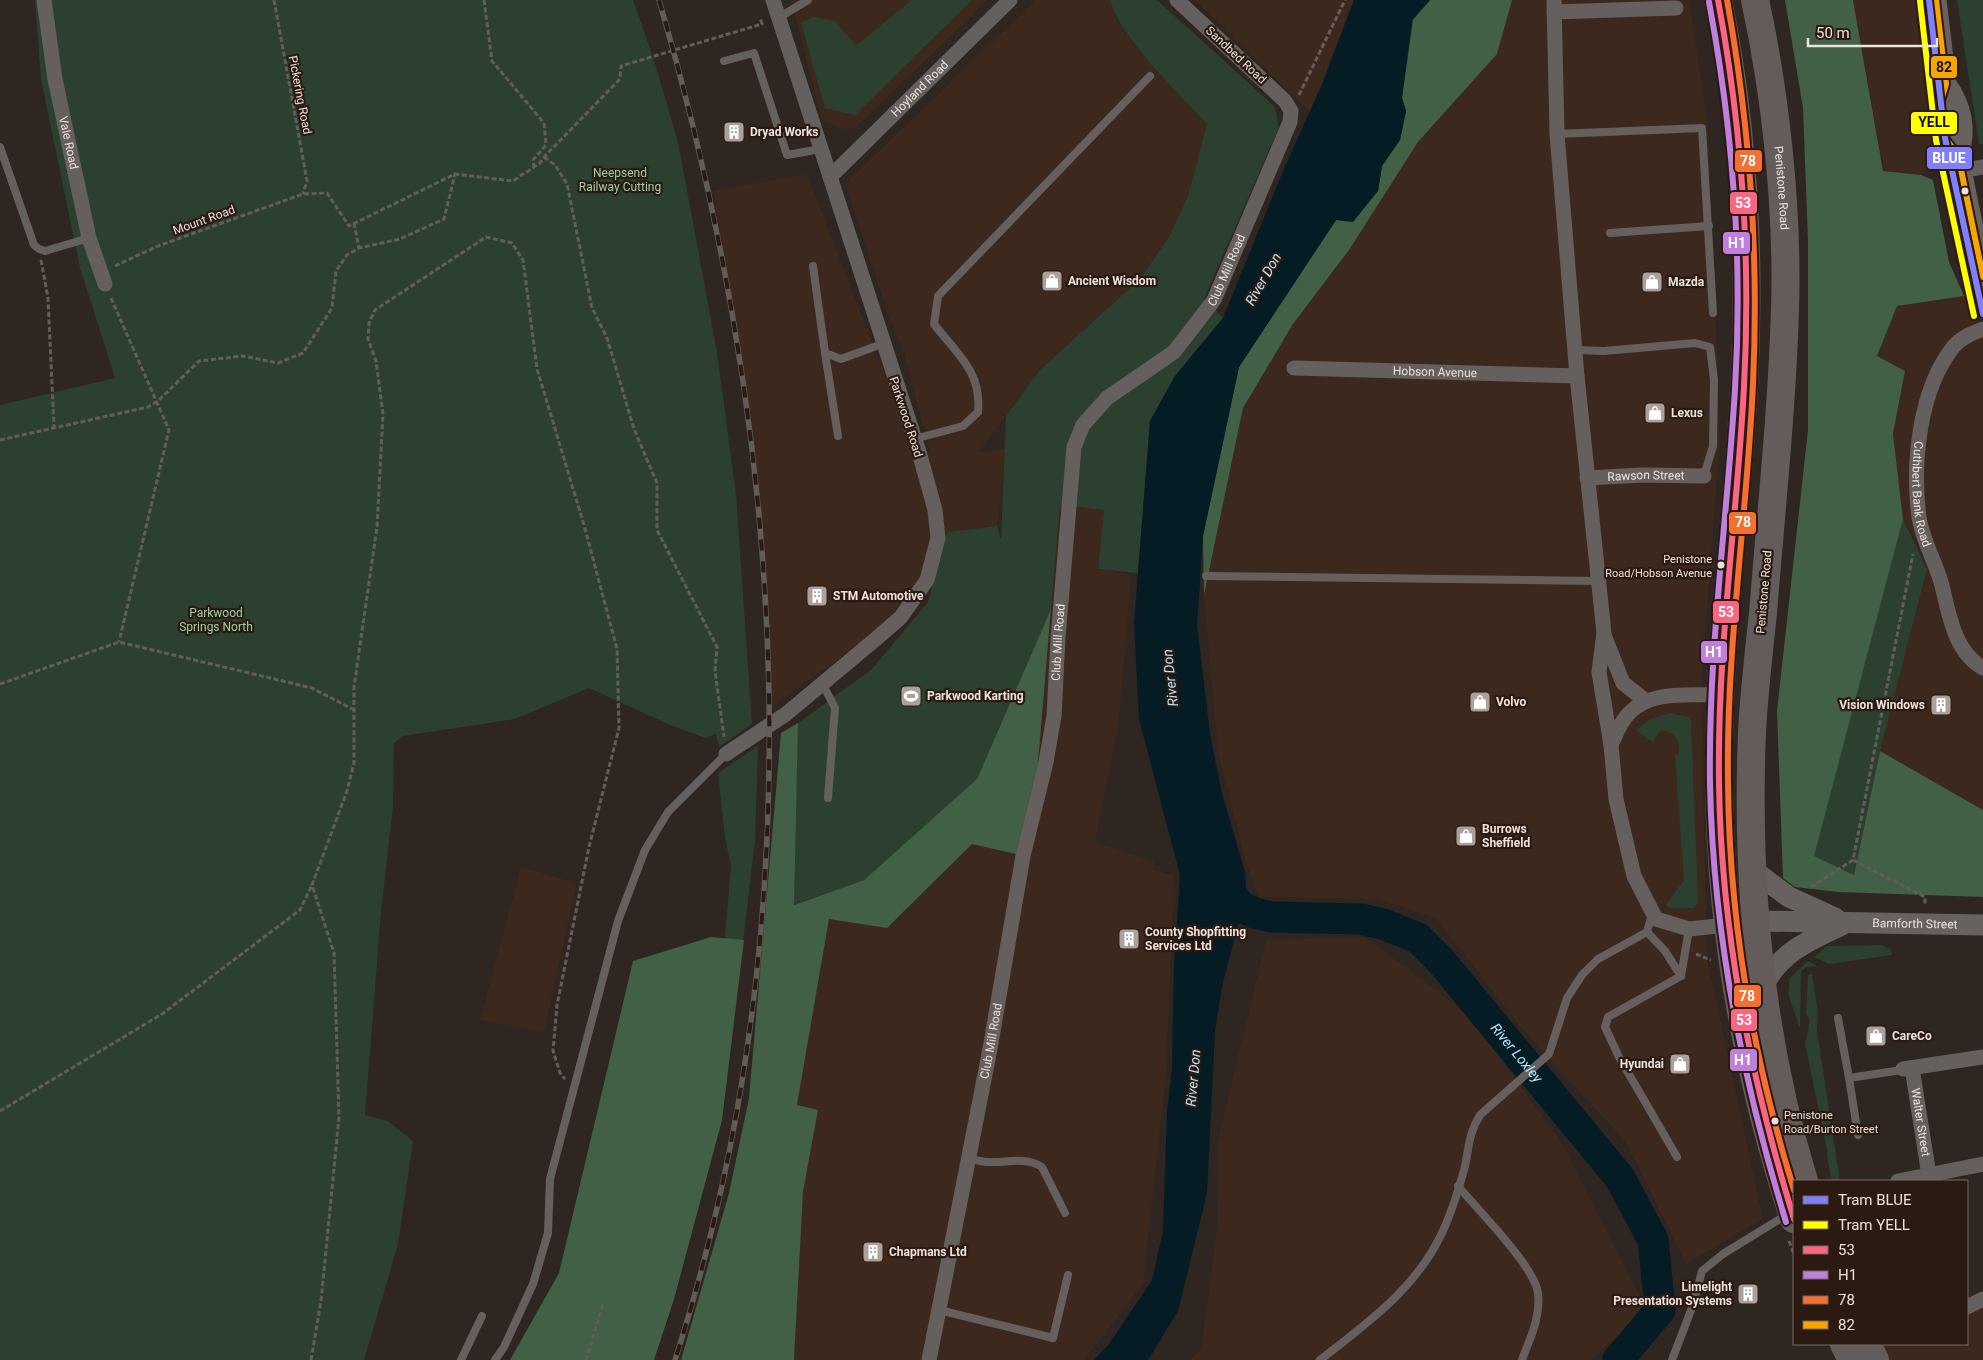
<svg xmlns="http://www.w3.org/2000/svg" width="1983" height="1360" viewBox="0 0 1983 1360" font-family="Roboto,sans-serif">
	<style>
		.built { fill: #3d281d }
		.green { fill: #2c402f }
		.forest { fill: #416045 }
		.water { fill: #051c25 }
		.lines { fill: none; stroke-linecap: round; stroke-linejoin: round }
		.river { stroke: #051c25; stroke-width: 31 }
		.path { stroke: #625d5c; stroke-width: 3; stroke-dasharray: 5 2.5; stroke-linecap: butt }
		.lane { stroke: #65605e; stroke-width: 8 }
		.street { stroke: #65605e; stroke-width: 15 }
		.secondary { stroke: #676160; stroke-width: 21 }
		.highway { stroke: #645c5a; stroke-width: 28 }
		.rail-casing { stroke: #625c58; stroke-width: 5.5 }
		.rail { stroke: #2b1a11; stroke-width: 4; stroke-dasharray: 11; stroke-linecap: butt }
		.bus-1-casing { stroke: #2b1a11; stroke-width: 10 }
		.bus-2-casing { stroke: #2b1a11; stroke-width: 10 }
		.bus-3-casing { stroke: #2b1a11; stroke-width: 10 }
		.bus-4-casing { stroke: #2b1a11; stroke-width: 10 }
		.bus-1 { stroke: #fa6682; stroke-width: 6 }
		.bus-2 { stroke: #c07fdc; stroke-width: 6 }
		.bus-3 { stroke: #f46f30; stroke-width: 6 }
		.bus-4 { stroke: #f7a600; stroke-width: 6 }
		.tram-1-casing { stroke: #2b1a11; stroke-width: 10 }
		.tram-2-casing { stroke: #2b1a11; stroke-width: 10 }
		.tram-1 { stroke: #8080ff; stroke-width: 6 }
		.tram-2 { stroke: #ff0; stroke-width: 6 }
		.bus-dot { fill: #eee2dc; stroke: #2b1a11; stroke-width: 2 }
		.labels { text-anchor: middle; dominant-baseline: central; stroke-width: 4.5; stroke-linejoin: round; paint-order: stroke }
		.bus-label { font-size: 11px; fill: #eee2dc; stroke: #2b1a11; text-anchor: end }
		.street-label { font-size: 12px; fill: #eee2dc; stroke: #2b1a11 }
		.poi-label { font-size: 12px; font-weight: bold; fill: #eee2dc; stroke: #2b1a11; text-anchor: start }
		.park-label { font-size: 12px; fill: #96d3a1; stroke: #2b1a11 }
		.water-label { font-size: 14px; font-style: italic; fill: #b9e7fd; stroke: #2b1a11 }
		.line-badge { stroke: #2b1a11; stroke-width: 2 }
		.badge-label { font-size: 14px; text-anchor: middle; font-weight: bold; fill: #fff }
		.pale-badge-label { font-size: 14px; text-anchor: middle; font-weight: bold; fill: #111 }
	</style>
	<rect width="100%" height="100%" fill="#2f2521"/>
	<g class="built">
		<polygon points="791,0 988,0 855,128 842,129 822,119"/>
		<polygon points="1036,0 1110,0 1113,11 1123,30 1207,124 1188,196 1169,237 1140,279 1040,370 979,452 1006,449 997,526 947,532 911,594 865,640 770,708 757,478 731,298 713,191 807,174 877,356 931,456 904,353 887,311 847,189 849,180"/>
		<polygon points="1195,0 1354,0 1310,112"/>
		<polygon points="1512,0 1689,0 1708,124 1720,439 1701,686 1707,959 1763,1219 1686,1264 1626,1142 1520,1026 1436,918 1378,899 1259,897 1246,862 1218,751 1204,595 1243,408 1293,324 1349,250 1418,142 1497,54"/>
		<polygon points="1853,0 1926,0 1937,161 1921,175 1884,171"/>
		<polygon points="1970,295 1983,335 1983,810 1880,751 1927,569 1921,550 1903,519 1893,434 1905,371 1877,356 1897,306"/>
		<polygon points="1060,505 1104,510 1098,569 1131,574 1119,721 1095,842 1155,862 1152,869 1174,876 1166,1075 1143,1284 1084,1360 794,1360 803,1192 818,1111 797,1106 829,918 887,928 972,843 1038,763"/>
		<polygon points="521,867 577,883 544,1032 480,1020"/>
		<polygon points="1364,937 1416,974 1472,1019 1563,1145 1647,1311 1590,1360 1189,1360 1201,1350 1218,1221 1217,1145 1266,940"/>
		<polygon points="1983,1300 1983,1360 1871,1360 1867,1344 1967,1344 1967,1306"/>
	</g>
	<g class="green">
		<polygon points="35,0 633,0 654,60 678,142 717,352 736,494 752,724 719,747 716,734 705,738 668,724 589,688 515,719 403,736 394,743 393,806 381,912 365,1115 388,1121 413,1141 398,1244 364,1360 0,1360 0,405 115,378 80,268 41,79"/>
		<polygon points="912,0 972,0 855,115 825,108 801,23 813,17 835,21 856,46"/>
		<path d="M1110 0H1157L1275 107 1279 127 1204 299 1223 318 1175 376 1150 421 1138 573 1098 569 1104 510 1060 505 1051 609 977 779 864 880 793 905 798 723 871 670 928 602 947 532 997 526 1001 540 1006 416 1040 370 1140 279 1169 237 1188 196 1207 124C1179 93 1120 38 1110 0Z"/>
		<polygon points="1957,0 1983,0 1983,144 1979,144"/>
		<polygon points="1903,519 1927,569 1880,751 1854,875 1813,856"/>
		<path d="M1670 713 1688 717 1691 721 1698 903 1693 908H1669L1666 905 1684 880 1675 756 1679 753C1680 740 1674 730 1660 730L1653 742 1636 731 1650 719Z"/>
		<polygon points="758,746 755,840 722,1120 674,1299 654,1360 611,1360 722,973 731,866 725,838 718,773"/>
		<polygon points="1882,945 1891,950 1892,955 1829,964 1814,957 1827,946"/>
		<polygon points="1808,961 1817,966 1807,967 1801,971 1800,1028 1788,994 1790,978"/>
		<polygon points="1812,974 1818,1012 1817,1031 1840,1181 1832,1181 1828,1163 1827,1150 1805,1044 1810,1020 1806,1014 1808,975"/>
	</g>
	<g class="forest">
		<polygon points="1430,0 1512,0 1497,54 1418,142 1349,250 1293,324 1243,408 1204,595 1203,536 1239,367 1336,220 1378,191 1382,166 1400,140 1406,111 1402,98 1413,20"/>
		<polygon points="1785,0 1853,0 1883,171 1921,175 1933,180 1949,262 1964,296 1897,306 1877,356 1905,371 1893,434 1903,519 1814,856 1854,875 1880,751 1983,810 1983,897 1838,892 1795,887 1783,878 1777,711 1808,430 1808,241 1803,108"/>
		<polygon points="1051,609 1038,763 1016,854 972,844 887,928 829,919 797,1105 818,1110 803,1192 794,1360 681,1360 729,1193 749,1098 781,733 798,723 794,905 864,880 977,779"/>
		<polygon points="711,937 744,940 722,1120 674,1299 654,1360 510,1360 559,1273 633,961"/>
	</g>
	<polygon class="water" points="1354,0 1430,0 1412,20 1402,98 1406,111 1400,140 1382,166 1378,191 1353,222 1336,220 1239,367 1203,536 1197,625 1210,733 1221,790 1245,872 1246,888 1255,900 1253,921 1240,918 1223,982 1215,1031 1207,1193 1178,1311 1148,1360 1094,1360 1109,1344 1152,1280 1163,1231 1167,1112 1172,1069 1174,966 1180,875 1139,719 1134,623 1150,421 1175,376 1223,318 1285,166 1321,87"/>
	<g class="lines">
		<path class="river" id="s1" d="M1217 896 1255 913 1271 917 1360 919 1383 924 1418 938 1441 961 1620 1178 1653 1240 1660 1310 1618 1360"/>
		<g class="path">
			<polyline points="274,0 307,181 303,194"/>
			<polyline points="484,0 492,61 544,123 546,145 533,160 534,167"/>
			<polyline points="1299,95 1345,0"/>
			<polyline points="544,157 555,165 567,184 592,308 607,338 634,429 657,483 657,530 717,647 715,671 724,737"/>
			<polyline points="354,223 359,248"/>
			<polyline points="41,260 48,298 54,427"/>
			<polyline points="115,266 158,246 303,194 327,193 349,226 455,174 513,181 540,163 544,157 620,79 621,66 762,24 760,17"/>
			<polyline points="111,298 169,430 119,642"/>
			<polyline points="0,440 148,407 158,401 199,361 243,356 278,363 303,353 332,308 336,271 347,255 359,248 400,239 444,219 455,174"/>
			<polyline points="0,684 119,642 312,688 354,710"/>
			<polyline points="1853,860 1925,897 1925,906"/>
			<polyline points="1811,887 1853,860 1913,554"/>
			<polyline points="1696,954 1711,960"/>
			<polyline points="0,1111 162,1014 300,910 312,885"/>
			<polyline points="1789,1241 1794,1254"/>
			<polyline points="311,1360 321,1301 339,1117 334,953 312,885 347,791 354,763 354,687 377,527 383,414 376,361 368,339 369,323 375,310 486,237 512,243 523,260 537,369 584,525 617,649 619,728 589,847 557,1005 553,1051 560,1073 565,1079"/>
			<polyline points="586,1360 603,1304"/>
		</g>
		<g class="lane">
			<polyline points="778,18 808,0"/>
			<polyline points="724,61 754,53 787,155 821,149"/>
			<polyline points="1557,134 1702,128 1713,313"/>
			<polyline points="0,147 34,245 39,249 45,251 89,238"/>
			<polyline points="1610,233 1709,226"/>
			<polyline points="813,266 825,353 841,359 882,344"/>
			<polyline points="1575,350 1604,351 1695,343 1710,347 1714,380 1713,446 1704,476"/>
			<polyline points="825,353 838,436"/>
			<path d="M914 439 963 426 978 412C982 372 957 354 934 324L938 296 1150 76"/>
			<polyline points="1206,576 1597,581"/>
			<polyline points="822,683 835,708 828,798"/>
			<polyline points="1647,932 1665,951 1681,976"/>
			<polyline points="1681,976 1689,929"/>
			<polyline points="1838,1018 1849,1078"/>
			<polyline points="1858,1135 1849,1078 1902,1070"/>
			<polyline points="1677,1157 1619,1057 1605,1027 1608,1017 1681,976"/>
			<path d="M969 1158C975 1160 982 1162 988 1162 1007 1163 1025 1156 1042 1167L1065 1213"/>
			<path d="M1458 1186C1477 1209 1535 1267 1538 1293 1541 1317 1530 1338 1522 1360"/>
			<polyline points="939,1310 1053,1338 1068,1275"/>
			<polyline points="461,1360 482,1316"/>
			<polyline points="495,1360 504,1347 533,1284 548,1233 550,1179 618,921 645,850 668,812 726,754"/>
			<path d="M1320 1360C1370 1321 1421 1285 1446 1224 1453 1207 1459 1188 1464 1170 1469 1150 1468 1134 1480 1115L1549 1054 1567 998 1582 975 1598 959 1647 932 1652 914"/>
			<polyline points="1672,1360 1693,1305 1702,1271 1723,1254 1788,1214"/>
		</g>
		<g class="street">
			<path id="s2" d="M44 0 55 79 89 238 105 284"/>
			<polyline points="1554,0 1557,134 1577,376 1604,633 1599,672 1611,745 1616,799 1634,876 1656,919 1689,929 1727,925"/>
			<polyline points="1554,12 1676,8"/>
			<polyline points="1961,171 1983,167"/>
			<path id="s3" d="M830 177 1010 0"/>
			<path id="s4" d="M1983 329C1973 333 1962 337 1954 346 1919 389 1912 464 1919 517 1922 539 1935 561 1941 582 1949 612 1953 651 1983 668"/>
			<path id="s5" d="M1294 368 1577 376"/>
			<path id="s6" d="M1587 478 1643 475 1704 476"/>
			<polyline points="1604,635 1623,683 1646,701"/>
			<path d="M1611 745C1615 737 1618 728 1623 721 1643 689 1688 695 1721 695"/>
			<polyline points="726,754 786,714 877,638 901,617 927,580 938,538 935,510 919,452 773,0"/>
			<path id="s7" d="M1912 1068 1929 1175"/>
			<polyline points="1903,1069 1983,1057"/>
			<polyline points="1898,1181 1983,1164"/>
			<polyline points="1967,1307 1983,1299"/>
			<path id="s8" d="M929 1360 990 1049 1023 856 1046 762 1054 716 1058 638 1074 447 1083 425 1107 398 1174 352 1214 300 1290 122 1291 111 1285 101 1177 0"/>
		</g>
		<g class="secondary">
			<polyline points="1936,0 1946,84 1940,104 1945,138 1958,155 1983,277"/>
			<path d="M1946 84C1961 105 1967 130 1958 155"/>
			<polyline points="1754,871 1789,897 1835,918"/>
			<path id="s9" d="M1757 921 1983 925"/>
			<path d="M1762 989C1777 954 1809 940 1842 925"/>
		</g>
		<g class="highway">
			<path d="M1718 0C1744 128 1751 257 1744 387 1737 519 1717 650 1719 782 1720 931 1748 1078 1794 1219"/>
			<path id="s10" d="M1755 0C1776 96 1788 210 1785 309 1782 410 1771 512 1763 613 1759 652 1754 692 1752 732 1746 883 1760 1037 1804 1181"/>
			<polyline points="1844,1344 1852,1360"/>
			<polyline points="1867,1344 1875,1360"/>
		</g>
		<g class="rail-casing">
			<path id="rail" d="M659 0C788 440 817 919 675 1360"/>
		</g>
		<use href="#rail" class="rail"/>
		<g class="bus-1-casing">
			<path id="bus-1" d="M1718 0C1742 128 1751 257 1744 387 1737 519 1717 650 1719 782 1721 932 1750 1076 1794 1219"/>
		</g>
		<g class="bus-2-casing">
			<path id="bus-2" d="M1709 2C1733 130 1743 259 1735 389 1727 521 1708 652 1710 784 1713 934 1742 1079 1786 1222"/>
		</g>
		<g class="bus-3-casing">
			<path id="bus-3" d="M1727 0C1750 127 1759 255 1753 384 1747 517 1726 648 1728 781 1729 920 1753 1058 1794 1190"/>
		</g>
		<g class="bus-4-casing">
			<polyline id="bus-4" points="1936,0 1946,84 1940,104 1945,138 1958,155 1983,277"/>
		</g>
		<use href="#bus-1" class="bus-1"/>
		<use href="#bus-2" class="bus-2"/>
		<use href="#bus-3" class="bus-3"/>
		<use href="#bus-4" class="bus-4"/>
		<g class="tram-1-casing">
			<polyline id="tram-1" points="1929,0 1945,138 1983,314"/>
		</g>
		<g class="tram-2-casing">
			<polyline id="tram-2" points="1920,1 1936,140 1974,316"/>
		</g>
		<use href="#tram-1" class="tram-1"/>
		<use href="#tram-2" class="tram-2"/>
	</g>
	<defs>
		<g id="building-square" transform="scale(1.125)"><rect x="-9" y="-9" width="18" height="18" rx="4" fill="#aba09b" stroke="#2b1a11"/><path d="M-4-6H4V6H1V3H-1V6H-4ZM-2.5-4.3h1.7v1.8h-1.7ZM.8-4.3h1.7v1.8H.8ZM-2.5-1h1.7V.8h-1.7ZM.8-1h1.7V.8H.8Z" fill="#fff"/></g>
		<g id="shop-square" transform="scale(1.125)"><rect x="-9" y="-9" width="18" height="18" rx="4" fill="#aba09b" stroke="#2b1a11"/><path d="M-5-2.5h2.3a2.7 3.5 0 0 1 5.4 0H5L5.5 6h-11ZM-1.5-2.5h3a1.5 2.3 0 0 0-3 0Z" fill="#fff"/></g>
		<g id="stadium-square" transform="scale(1.125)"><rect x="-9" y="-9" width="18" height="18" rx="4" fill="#aba09b" stroke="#2b1a11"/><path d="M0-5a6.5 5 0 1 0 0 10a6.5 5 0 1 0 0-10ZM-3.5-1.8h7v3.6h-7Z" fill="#fff"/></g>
	</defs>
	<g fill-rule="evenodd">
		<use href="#building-square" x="734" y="132"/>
		<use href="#shop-square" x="1052" y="281"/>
		<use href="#shop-square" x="1652" y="282"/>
		<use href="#shop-square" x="1655" y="413"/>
		<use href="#building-square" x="817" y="596"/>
		<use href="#stadium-square" x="911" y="696"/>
		<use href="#shop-square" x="1480" y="702"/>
		<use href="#building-square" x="1941" y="705"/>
		<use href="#shop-square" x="1466" y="836"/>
		<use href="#building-square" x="1129" y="939"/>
		<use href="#shop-square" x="1876" y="1036"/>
		<use href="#shop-square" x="1680" y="1064"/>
		<use href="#building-square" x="873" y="1252"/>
		<use href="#building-square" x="1748" y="1294"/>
	</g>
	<g class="bus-dot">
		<circle cx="1965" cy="191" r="4.5"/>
		<circle cx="1721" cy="565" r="4.5"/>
		<circle cx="1775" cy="1121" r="4.5"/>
	</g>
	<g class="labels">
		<g class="bus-label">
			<text x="1712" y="559">Penistone<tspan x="1712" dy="14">Road/Hobson Avenue</tspan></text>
			<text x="1784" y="1115" text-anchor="start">Penistone<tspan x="1784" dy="14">Road/Burton Street</tspan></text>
		</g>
		<g class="street-label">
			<text transform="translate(1236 55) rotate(43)">Sandbed Road</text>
			<text stroke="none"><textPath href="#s3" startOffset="126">Hoyland Road</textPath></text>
			<text transform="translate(300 95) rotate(79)">Pickering Road</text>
			<text stroke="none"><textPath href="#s2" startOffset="145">Vale Road</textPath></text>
			<text stroke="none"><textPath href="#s10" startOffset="190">Penistone Road</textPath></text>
			<text transform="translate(204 220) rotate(-20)">Mount Road</text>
			<text stroke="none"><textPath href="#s8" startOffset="1165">Club Mill Road</textPath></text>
			<text stroke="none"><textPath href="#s5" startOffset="141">Hobson Avenue</textPath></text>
			<text transform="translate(906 417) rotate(72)">Parkwood Road</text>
			<text stroke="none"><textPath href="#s6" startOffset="59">Rawson Street</textPath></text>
			<text stroke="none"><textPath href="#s4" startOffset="190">Cuthbert Bank Road</textPath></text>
			<text transform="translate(1764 592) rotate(-85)">Penistone Road</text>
			<text stroke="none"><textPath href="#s8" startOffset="730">Club Mill Road</textPath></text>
			<text stroke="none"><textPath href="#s9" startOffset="158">Bamforth Street</textPath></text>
			<text stroke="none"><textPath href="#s8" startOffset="325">Club Mill Road</textPath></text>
			<text stroke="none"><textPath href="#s7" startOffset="55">Walter Street</textPath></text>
		</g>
		<g class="poi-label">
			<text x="750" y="132">Dryad Works</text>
			<text x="1068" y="281">Ancient Wisdom</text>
			<text x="1668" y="282">Mazda</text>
			<text x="1671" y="413">Lexus</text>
			<text x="833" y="596">STM Automotive</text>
			<text x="927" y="696">Parkwood Karting</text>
			<text x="1496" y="702">Volvo</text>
			<text x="1925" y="705" text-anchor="end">Vision Windows</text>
			<text x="1482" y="829">Burrows<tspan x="1482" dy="14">Sheffield</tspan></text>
			<text x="1145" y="932">County Shopfitting<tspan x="1145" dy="14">Services Ltd</tspan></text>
			<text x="1892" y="1036">CareCo</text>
			<text x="1664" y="1064" text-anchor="end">Hyundai</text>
			<text x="889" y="1252">Chapmans Ltd</text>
			<text x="1732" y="1287" text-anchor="end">Limelight<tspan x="1732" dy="14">Presentation Systems</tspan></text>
		</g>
		<g class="park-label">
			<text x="620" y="173">Neepsend<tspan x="620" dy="14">Railway Cutting</tspan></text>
			<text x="216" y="613">Parkwood<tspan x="216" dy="14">Springs North</tspan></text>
		</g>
		<g class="water-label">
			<text transform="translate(1263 279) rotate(-60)">River Don</text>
			<text transform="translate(1170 678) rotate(-96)">River Don</text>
			<text stroke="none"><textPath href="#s1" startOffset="360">River Loxley</textPath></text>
			<text transform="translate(1193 1078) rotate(-85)">River Don</text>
		</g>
	</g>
	<g class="line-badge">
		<rect x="1930" y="55" width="28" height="24" rx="5" fill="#f7a600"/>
		<rect x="1910" y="111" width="48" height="24" rx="5" fill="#ff0"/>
		<rect x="1926" y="146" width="47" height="24" rx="5" fill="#8080ff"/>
		<rect x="1734" y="149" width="29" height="24" rx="5" fill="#f46f30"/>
		<rect x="1729" y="191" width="29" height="24" rx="5" fill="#fa6682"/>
		<rect x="1722" y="231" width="29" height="24" rx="5" fill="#c07fdc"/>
		<rect x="1728" y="511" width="29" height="24" rx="5" fill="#f46f30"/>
		<rect x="1712" y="600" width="28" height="24" rx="5" fill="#fa6682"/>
		<rect x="1700" y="640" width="28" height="24" rx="5" fill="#c07fdc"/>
		<rect x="1733" y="984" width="29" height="24" rx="5" fill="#f46f30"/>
		<rect x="1730" y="1008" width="28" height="24" rx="5" fill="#fa6682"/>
		<rect x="1729" y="1048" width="29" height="24" rx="5" fill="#c07fdc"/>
	</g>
	<g class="badge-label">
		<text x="1949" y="163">BLUE</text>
		<text x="1748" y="166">78</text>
		<text x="1743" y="208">53</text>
		<text x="1737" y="248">H1</text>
		<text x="1743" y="527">78</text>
		<text x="1726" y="617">53</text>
		<text x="1714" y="657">H1</text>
		<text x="1747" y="1001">78</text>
		<text x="1744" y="1025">53</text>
		<text x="1743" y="1065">H1</text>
	</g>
	<g class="pale-badge-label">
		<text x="1944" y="72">82</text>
		<text x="1934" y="127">YELL</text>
	</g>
	<rect x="1793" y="1180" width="175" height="165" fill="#2b1a11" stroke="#796a62"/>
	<rect x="1803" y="1196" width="25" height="8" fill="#8080ff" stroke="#796a62"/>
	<text x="1838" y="1205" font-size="15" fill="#eee2dc">Tram BLUE</text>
	<rect x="1803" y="1221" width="25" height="8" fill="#ffff00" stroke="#796a62"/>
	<text x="1838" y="1230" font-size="15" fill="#eee2dc">Tram YELL</text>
	<rect x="1803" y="1246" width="25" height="8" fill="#fa6682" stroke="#796a62"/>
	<text x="1838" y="1255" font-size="15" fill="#eee2dc">53</text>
	<rect x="1803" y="1271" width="25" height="8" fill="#c07fdc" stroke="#796a62"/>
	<text x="1838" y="1280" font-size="15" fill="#eee2dc">H1</text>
	<rect x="1803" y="1296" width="25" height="8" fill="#f46f30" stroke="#796a62"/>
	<text x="1838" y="1305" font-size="15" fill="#eee2dc">78</text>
	<rect x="1803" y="1321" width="25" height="8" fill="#f7a600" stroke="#796a62"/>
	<text x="1838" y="1330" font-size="15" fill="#eee2dc">82</text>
	<path d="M1808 38v8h129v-8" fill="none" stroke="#eee2dc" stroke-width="2.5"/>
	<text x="1816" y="38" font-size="15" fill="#eee2dc" stroke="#2b1a11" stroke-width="4" paint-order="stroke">50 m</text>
</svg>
